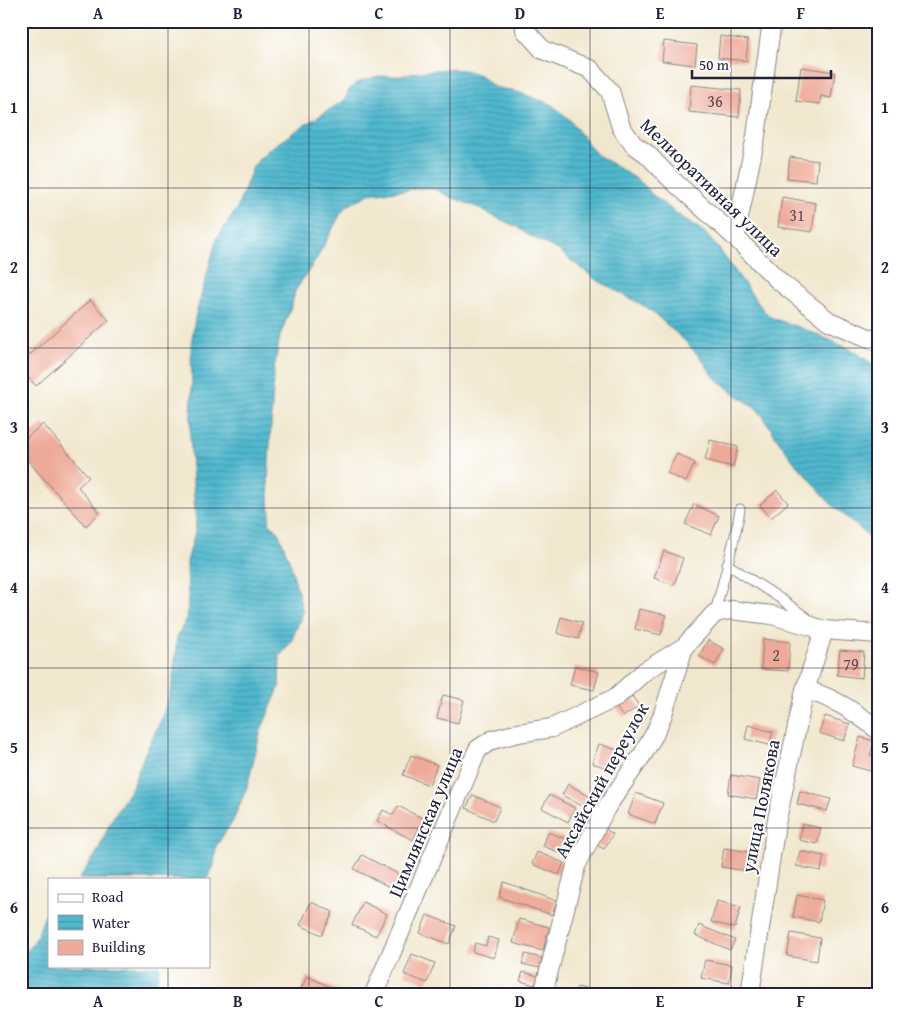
<svg xmlns="http://www.w3.org/2000/svg" width="899" height="1015" viewBox="0 0 899 1015" font-family="'Gentium Book Plus',serif">
	<style>
		.water { fill: url(#water-rules); stroke: #396d84 }
		.building { fill: #ea9 }
		.lines { fill: none; stroke-linecap: round; stroke-linejoin: round }
		.service-casing { stroke: #8a8484; stroke-width: 11 }
		.minor-casing { stroke: #8a8484; stroke-width: 20 }
		.service { stroke: #fff; stroke-width: 9 }
		.minor { stroke: #fff; stroke-width: 18 }
		.grid { fill: none; stroke: #22223b; stroke-width: 1; stroke-opacity: 0.55 }
		.labels { text-anchor: middle; dominant-baseline: central; stroke-width: 4; stroke-linejoin: round; paint-order: stroke }
		.number-label { font-size: 16px; fill: #554452 }
		.street-label { font-size: 19px; fill: #22223b; stroke: #fff }
		.neatline { fill: none; stroke: #22223b; stroke-width: 2 }
		.grid-label { font-size: 16px; text-anchor: middle; font-weight: bold; fill: #22223b }
	</style>
	<defs>
		<pattern id="water-rules" width="6" height="5" patternUnits="userSpaceOnUse" patternTransform="scale(1.25)"><rect width="6" height="5" fill="#50b8ce"/><path d="M0 2.5h6" fill="none" stroke="#4295a8"/></pattern>
	</defs>
	<rect width="100%" height="100%" fill="#fff"/>
	<filter id="ink" filterUnits="userSpaceOnUse"><feTurbulence type="fractalNoise" baseFrequency=".02" numOctaves="2"/><feDisplacementMap in="SourceGraphic" scale="10" xChannelSelector="R" yChannelSelector="G"/><feConvolveMatrix kernelMatrix="1 2 1 2 8 2 1 2 1" color-interpolation-filters="sRGB"/></filter>
	<filter id="wash" filterUnits="userSpaceOnUse"><feTurbulence type="fractalNoise" baseFrequency=".0096" numOctaves="4" result="noise"/><feDisplacementMap in="SourceGraphic" scale="20" xChannelSelector="R" yChannelSelector="G"/><feGaussianBlur stdDeviation="1.12" result="paint"/><feColorMatrix in="noise" values="0 0 0 0 0 0 0 0 0 0 0 0 0 0 0 0 0 1.4 0 .05"/><feComposite in="paint" operator="in"/></filter>
	<g filter="url(#wash)">
		<rect width="100%" height="100%" fill="#f1e7ce"/>
		<g class="water">
			<polygon points="446,69 465,70 480,75 494,87 517,92 551,104 569,119 596,154 635,178 644,185 651,194 684,219 703,231 719,249 764,311 772,318 804,329 848,348 878,367 878,544 830,503 805,473 797,466 776,437 763,416 755,407 735,394 715,378 701,358 685,341 648,308 595,279 558,250 528,235 517,227 493,216 482,209 448,196 437,190 425,188 369,194 347,206 340,215 317,258 295,291 292,304 280,336 274,369 268,481 270,513 269,523 278,531 290,562 303,612 291,642 280,656 279,688 261,730 247,787 233,821 216,846 214,866 207,879 79,879 98,851 112,819 132,787 145,753 161,720 172,687 177,637 187,618 188,597 187,562 196,528 190,437 192,393 191,345 195,318 217,238 237,209 249,177 253,167 260,158 268,150 297,130 345,100 349,90 356,83 378,76 401,76 412,73"/>
			<polygon points="49,912 49,966 159,966 157,982 151,994 21,994 21,960 37,937 45,914"/>
		</g>
		<g id="blocks">
			<g class="building">
				<polygon points="807,21 834,21 832,30 806,26"/>
				<polygon points="720,36 748,40 746,61 718,58"/>
				<polygon points="664,41 697,45 695,65 662,61"/>
				<polygon points="801,67 835,72 831,98 821,96 820,104 796,101"/>
				<polygon points="691,85 741,90 739,117 689,112"/>
				<polygon points="790,157 818,161 816,181 787,178"/>
				<polygon points="782,197 816,203 812,232 778,227"/>
				<polygon points="90,300 109,320 36,386 21,369 21,363"/>
				<polygon points="43,424 89,477 78,487 100,513 86,526 21,453 21,442"/>
				<polygon points="710,440 738,447 733,467 705,460"/>
				<polygon points="677,454 695,463 686,482 667,473"/>
				<polygon points="777,490 788,503 771,518 760,505"/>
				<polygon points="694,504 719,516 711,535 685,524"/>
				<polygon points="664,551 683,558 674,585 654,578"/>
				<polygon points="639,609 666,615 661,635 635,629"/>
				<polygon points="561,617 582,623 578,639 557,633"/>
				<polygon points="763,639 790,642 788,671 761,669"/>
				<polygon points="708,640 724,649 715,665 699,656"/>
				<polygon points="840,650 864,652 862,678 837,675"/>
				<polygon points="575,666 599,672 594,690 570,685"/>
				<polygon points="443,695 464,700 458,723 437,718"/>
				<polygon points="632,696 639,706 623,717 616,707"/>
				<polygon points="825,716 850,724 844,741 819,733"/>
				<polygon points="748,725 773,732 769,745 745,739"/>
				<polygon points="860,737 874,741 870,755 878,758 874,772 852,766"/>
				<polygon points="599,744 620,751 613,770 592,763"/>
				<polygon points="411,755 437,765 429,785 403,775"/>
				<polygon points="731,775 760,780 756,799 728,794"/>
				<polygon points="568,784 592,798 586,808 562,795"/>
				<polygon points="800,791 831,799 827,811 797,804"/>
				<polygon points="636,793 663,803 655,824 628,814"/>
				<polygon points="473,795 500,807 494,821 466,808"/>
				<polygon points="549,795 575,808 568,822 542,808"/>
				<polygon points="398,806 424,819 413,840 377,821 383,810 393,815"/>
				<polygon points="802,824 821,828 817,844 799,840"/>
				<polygon points="602,827 613,834 604,849 593,843"/>
				<polygon points="548,832 571,841 566,855 543,846"/>
				<polygon points="724,848 751,852 748,871 721,867"/>
				<polygon points="800,851 824,856 821,871 796,866"/>
				<polygon points="537,852 564,863 559,875 532,864"/>
				<polygon points="362,855 402,876 395,890 354,869"/>
				<polygon points="504,882 557,901 552,915 499,897"/>
				<polygon points="797,895 823,900 819,922 793,917"/>
				<polygon points="717,901 741,907 735,928 711,922"/>
				<polygon points="311,902 333,912 322,935 300,925"/>
				<polygon points="363,902 387,914 376,936 352,925"/>
				<polygon points="427,915 456,926 449,944 420,933"/>
				<polygon points="519,919 549,927 543,951 513,943"/>
				<polygon points="699,925 735,940 730,950 695,935"/>
				<polygon points="791,933 820,938 817,961 787,956"/>
				<polygon points="488,937 499,940 494,958 473,952 475,943 486,946"/>
				<polygon points="412,954 435,963 427,983 404,974"/>
				<polygon points="525,954 542,958 540,968 522,964"/>
				<polygon points="705,960 732,965 729,983 701,978"/>
				<polygon points="523,972 538,976 535,985 520,981"/>
				<polygon points="307,976 345,994 305,994 300,991"/>
				<polygon points="577,987 603,993 603,994 575,994"/>
			</g>
		</g>
	</g>
	<g filter="url(#ink)">
		<use href="#blocks" fill-opacity="0" stroke="#8a8484" stroke-width="1"/>
		<g class="lines">
			<g class="service-casing">
				<g id="service">
					<polyline points="727,564 781,599 811,621"/>
					<path d="M715 613C723 578 735 544 740 509"/>
				</g>
			</g>
			<g class="minor-casing">
				<g id="minor">
					<polyline points="526,21 525,30 543,50 590,69 610,91 621,127 633,144 647,154 671,179 735,237 779,281 829,321 878,342"/>
					<polyline points="735,237 756,136 772,21"/>
					<path d="M805 690C831 696 857 713 878 730"/>
					<polyline points="374,994 478,749 492,740 518,733 552,728 615,698 645,671 684,647 715,613 731,610 772,615 824,630 878,634"/>
					<polyline points="543,994 576,866 606,808 643,754 655,733 663,714 684,647"/>
					<polyline points="750,994 776,824 805,690 824,630"/>
				</g>
			</g>
			<use href="#service" class="service"/>
			<use href="#minor" class="minor"/>
		</g>
	</g>
	<path class="grid" d="M168 21V879M309 21V994M450 21V994M590 21V994M731 21V994M21 188H878M21 348H878M21 508H878M21 668H878M21 828H878M168 966V994"/>
	<g class="labels">
		<g class="number-label">
			<text x="715" y="101">36</text>
			<text x="797" y="215">31</text>
			<text x="776" y="655">2</text>
			<text x="851" y="664">79</text>
		</g>
		<g class="street-label">
			<text transform="translate(712 187) rotate(44)">Мелиоративная улица</text>
			<text transform="translate(601 780) rotate(-61)">Аксайский переулок</text>
			<text transform="translate(760 806) rotate(-79)">улица Полякова</text>
			<text transform="translate(425 822) rotate(-67)">Цимлянская улица</text>
		</g>
	</g>
	<rect width="899" height="1015" fill="none" stroke="#fff" stroke-width="55"/>
	<rect x="48" y="878" width="162" height="90" fill="#ffffff" stroke="#a7a7b1"/>
	<rect x="58" y="894" width="25" height="8" fill="#ffffff" stroke="#a7a7b1"/>
	<text x="92" y="902" font-size="15" fill="#22223b">Road</text>
	<rect x="58" y="915" width="25" height="15" fill="url(#water-rules)" stroke="#a7a7b1"/>
	<text x="92" y="928" font-size="15" fill="#22223b">Water</text>
	<rect x="58" y="940" width="25" height="15" fill="#eeaa99" stroke="#a7a7b1"/>
	<text x="92" y="952" font-size="15" fill="#22223b">Building</text>
	<path d="M692 70v8h139v-8" fill="none" stroke="#22223b" stroke-width="2.5"/>
	<text x="699" y="70" font-size="15" fill="#22223b" stroke="#ffffff" stroke-width="4" paint-order="stroke">50 m</text>
	<rect x="28" y="28" width="844" height="960" class="neatline"/>
	<g class="grid-label">
		<text x="98" y="19">A</text>
		<text x="238" y="19">B</text>
		<text x="379" y="19">C</text>
		<text x="520" y="19">D</text>
		<text x="660" y="19">E</text>
		<text x="801" y="19">F</text>
		<text x="14" y="113">1</text>
		<text x="885" y="113">1</text>
		<text x="14" y="273">2</text>
		<text x="885" y="273">2</text>
		<text x="14" y="433">3</text>
		<text x="885" y="433">3</text>
		<text x="14" y="593">4</text>
		<text x="885" y="593">4</text>
		<text x="14" y="753">5</text>
		<text x="885" y="753">5</text>
		<text x="14" y="913">6</text>
		<text x="885" y="913">6</text>
		<text x="98" y="1007">A</text>
		<text x="238" y="1007">B</text>
		<text x="379" y="1007">C</text>
		<text x="520" y="1007">D</text>
		<text x="660" y="1007">E</text>
		<text x="801" y="1007">F</text>
	</g>
</svg>
